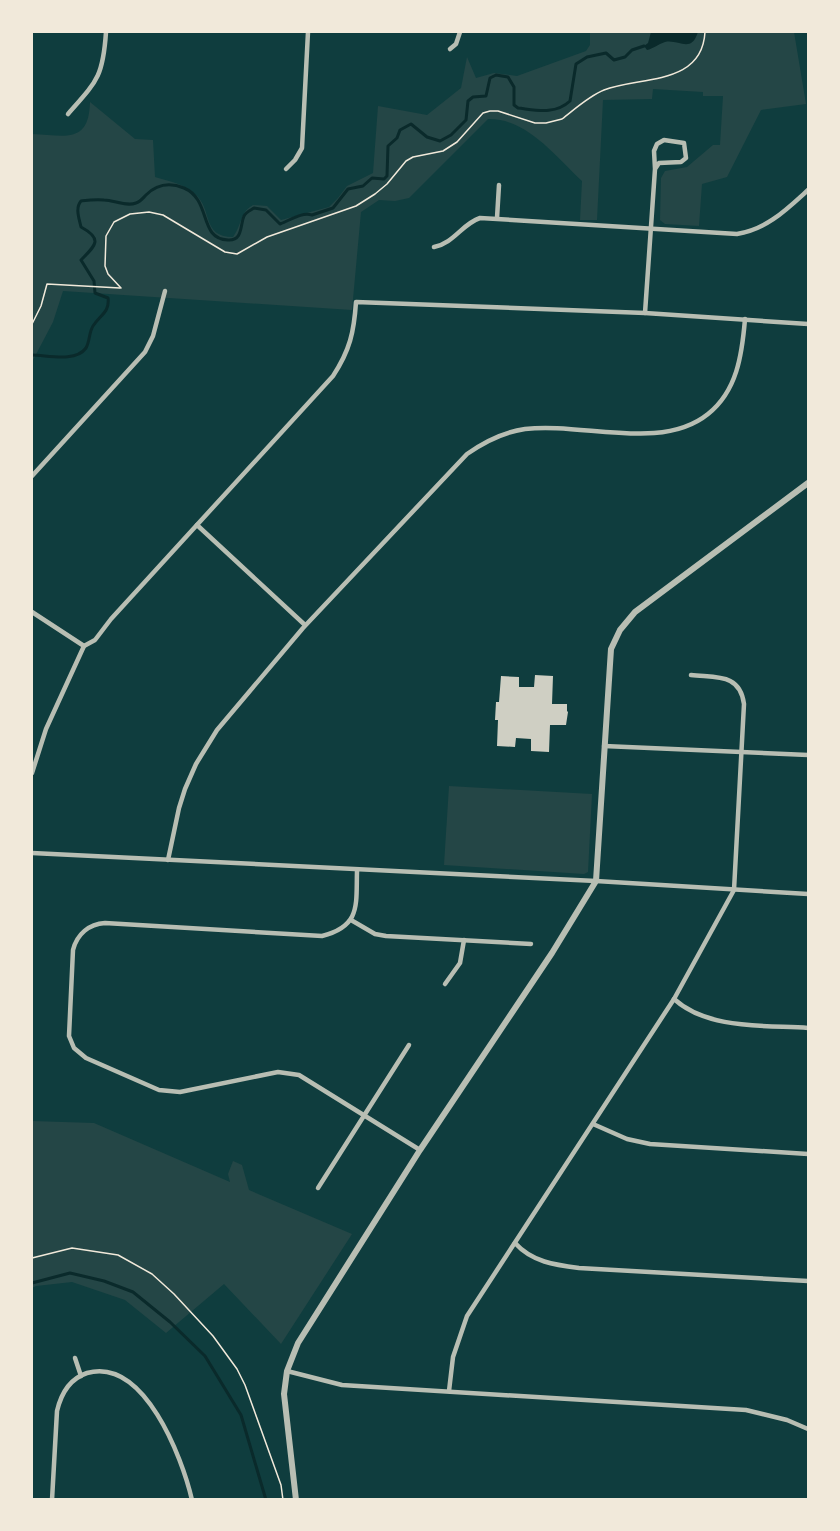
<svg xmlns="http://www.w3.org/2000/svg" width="840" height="1531" viewBox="0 0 840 1531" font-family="'Roboto Condensed',sans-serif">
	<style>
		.green { fill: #244646 }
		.water { fill: #0a2a2b }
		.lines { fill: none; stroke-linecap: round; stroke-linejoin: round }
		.stream { stroke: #0a2a2b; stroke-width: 3 }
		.building { fill: #cfcfc3 }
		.path { stroke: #f1e9da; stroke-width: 1.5 }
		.minor { stroke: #b8beb3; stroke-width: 4.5 }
		.tertiary { stroke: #b8beb3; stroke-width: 6 }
	</style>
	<rect width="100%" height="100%" fill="#0f3d3e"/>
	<g class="green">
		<path d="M590 32H794L806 104 761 110 727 177 702 184 699 226 665 224 660 220 661 178 665 171 687 167 713 145H720L723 96H703V92L653 89 652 99 603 100 597 220H580L582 181C556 157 527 118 488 119L409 198 395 201 379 200 361 212 352 310 63 291 53 322 32 362V134C64 135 89 145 90 102L135 139 153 140 155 177C168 181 185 184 195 194 213 209 201 237 233 237 242 225 240 212 253 205L267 206 281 220 329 207 338 198 347 186 373 173 378 106 427 115 461 88 467 57 476 78 494 73 517 76 586 51 590 45Z"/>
		<polygon points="449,786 592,794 588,872 584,874 444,865"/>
		<polygon points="32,1121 94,1123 230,1182 228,1174 233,1161 242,1165 249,1190 352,1234 281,1344 224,1284 166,1333 125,1300 72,1282 36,1286 32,1288"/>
	</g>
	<path class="water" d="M651 32H698C691 54 679 39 665 42 658 44 653 49 647 50L644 46 648 43Z"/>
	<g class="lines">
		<g class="stream">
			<path d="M32 355C47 355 75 363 86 348 90 341 89 332 93 326 100 315 110 312 108 298L95 293 94 281 81 260C96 245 103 239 81 227 79 218 75 208 81 201 89 200 96 199 104 200 114 200 126 207 136 203 140 202 143 198 146 195 157 184 169 182 184 188 212 200 198 239 228 240 243 241 240 225 244 216 246 212 251 210 254 208L266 210 280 224C291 220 301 212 312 215L333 208 348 189 363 186 372 178 384 179 387 176 388 146 397 138 400 130 411 124 427 137 440 141 451 135 466 120 468 101 473 97 486 96 490 78 496 75 508 77 514 87V105L518 108C536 110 555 115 570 101L576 64 587 57 606 53 614 60 625 57 632 50 644 46"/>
			<polyline points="32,1283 70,1273 104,1281 133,1292 170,1322 205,1356 241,1415 266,1500"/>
		</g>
	</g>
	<polygon class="building" points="535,675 553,676 552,704 567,704 567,711 568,712 566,725 550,725 549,752 531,751 531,739 516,738 515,747 497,746 498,720 495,720 496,702 499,702 501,676 519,677 519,687 534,687"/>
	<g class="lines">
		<g class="path">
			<path d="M121 288 108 274 105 266 106 236 114 222 130 214 149 212 163 215 225 252 237 254 267 237 356 206 375 194 387 184 406 161 413 157 443 151 457 142 483 113 490 111H498L535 123H546L562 119C575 109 589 96 604 90 640 76 702 86 705 32"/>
			<polyline points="32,324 41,306 47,284 120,288"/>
			<polyline points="32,1258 72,1248 118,1255 152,1274 174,1294 213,1336 237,1369 245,1385 281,1485 283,1500"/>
		</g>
		<g class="minor">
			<polyline points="450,49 456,44 460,32"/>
			<path d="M68 114C97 81 103 77 106 32"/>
			<polyline points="286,169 295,160 302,148 308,32"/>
			<polyline points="497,218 499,185"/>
			<path d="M434 247C454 243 462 224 480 218L737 234C767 229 786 210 808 190"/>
			<polyline points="645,313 655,169 659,163 681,162 686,158 684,143 664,140 657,144 654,151 655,169"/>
			<polyline points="32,476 145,352 153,336 165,291"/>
			<polyline points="197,525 305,625"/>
			<polyline points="32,612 84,646"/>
			<polyline points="604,746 808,755"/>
			<path d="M32 773 46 729 84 646 95 640 111 619 333 376C350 350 354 332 356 302L645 313 808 324"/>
			<polyline points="32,853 596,881 808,894"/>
			<path d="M168 860 179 808 185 789 196 764 217 730 303 628 467 454C484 442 504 432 525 429 583 422 661 452 708 414 737 391 742 355 745 319"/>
			<path d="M357 871C356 905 361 926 322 936L105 923C89 924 77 934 73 950L69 1036 74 1048 86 1058 159 1090 180 1092 278 1072 299 1075 420 1150"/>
			<polyline points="351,920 375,934 386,936 531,944"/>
			<polyline points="445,984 460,963 464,940"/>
			<path d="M674 999C708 1030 766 1025 808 1028"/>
			<polyline points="593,1124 627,1139 650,1144 808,1154"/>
			<polyline points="318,1188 409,1045"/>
			<path d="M515 1243C532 1262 555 1265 579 1268L808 1281"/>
			<polyline points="75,1358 81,1376"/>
			<polyline points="287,1371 342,1385 746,1410 787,1420 808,1429"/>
			<path d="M449 1391 453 1357 467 1316 674 999 734 890 744 704C740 673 716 678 691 675"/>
			<path d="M52 1500 57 1411C61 1394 69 1379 87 1373 144 1357 182 1457 192 1500"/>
		</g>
		<polyline class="tertiary" points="296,1500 284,1394 287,1371 298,1343 420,1150 552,953 596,881 611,649 620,630 635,612 808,483"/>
	</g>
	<rect width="840" height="1531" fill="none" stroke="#f1e9da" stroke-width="66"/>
</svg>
